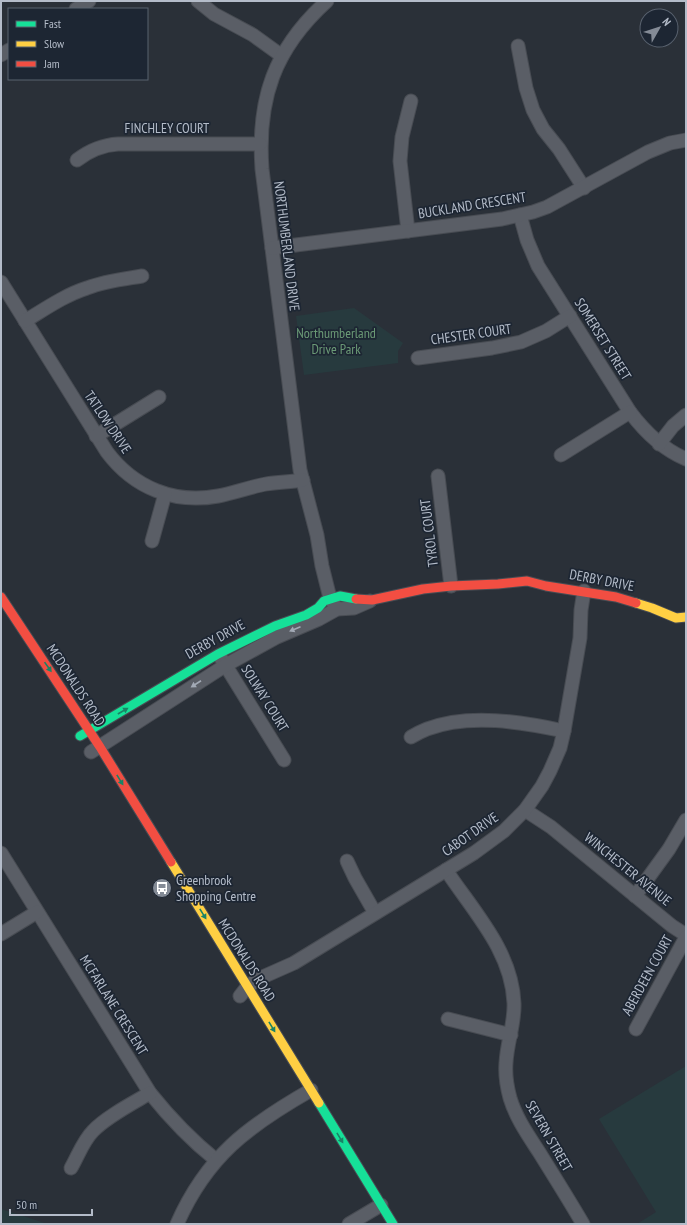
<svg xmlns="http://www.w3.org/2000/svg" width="687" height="1225" viewBox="0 0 687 1225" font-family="'PT Sans Narrow',sans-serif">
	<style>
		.green { fill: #273a3e }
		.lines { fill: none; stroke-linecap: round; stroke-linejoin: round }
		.street-casing { stroke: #484c53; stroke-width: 15 }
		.fast-casing { stroke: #484c53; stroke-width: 11 }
		.slow-casing { stroke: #484c53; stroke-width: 11 }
		.jam-casing { stroke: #484c53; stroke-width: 11 }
		.street { stroke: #5a5e66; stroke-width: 13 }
		.fast { stroke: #16e098; stroke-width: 9 }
		.slow { stroke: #ffcf43; stroke-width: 9 }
		.jam { stroke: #f24e42; stroke-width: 9 }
		.oneway { fill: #a2a9b5 }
		.oneway2 { fill: #1a8366 }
		.labels { text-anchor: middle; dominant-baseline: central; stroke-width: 3.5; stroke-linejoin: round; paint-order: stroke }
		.street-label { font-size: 14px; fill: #b4bcc9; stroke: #1d2633 }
		.park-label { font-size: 14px; fill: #6b9a76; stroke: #1d2633 }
		.poi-label { font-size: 14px; fill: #b4bcc9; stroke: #1d2633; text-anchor: start }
	</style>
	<rect width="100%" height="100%" fill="#2a3038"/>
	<g class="green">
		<polygon points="354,308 403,343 398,351 398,363 304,375 296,316"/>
		<polygon points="686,1066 686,1224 637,1224 656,1212 599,1119"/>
		<polygon points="1,1209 48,1224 1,1224"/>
	</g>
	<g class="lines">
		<g class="street-casing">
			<g id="street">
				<polyline points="198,1 214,14 253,35 282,56"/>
				<path d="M327 1C274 49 257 99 262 169L300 470 317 535 322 566 330 598 337 609"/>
				<polyline points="76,9 89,1"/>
				<polyline points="518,46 526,88 533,110 543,129 559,149 584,188"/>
				<polyline points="1,55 9,50"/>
				<path d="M77 160C90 150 102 145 118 144H260"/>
				<path d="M520 215 527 240 538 266 630 412C645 432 662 449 686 459"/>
				<polyline points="408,231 400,161 402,137 411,101"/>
				<polyline points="272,248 502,219 533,212 547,207 648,152 670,143 686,140"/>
				<path d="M1 282 107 452C134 488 174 504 218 496 234 493 250 487 266 484 278 482 290 482 303 480"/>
				<path d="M25 321C45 309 65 295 87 288 105 281 124 279 142 276"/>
				<polyline points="418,358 492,348 521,342 546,331 570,316"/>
				<polyline points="96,436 159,397"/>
				<polyline points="659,444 673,426 686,415"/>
				<polyline points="561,455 630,412"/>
				<polyline points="438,476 451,586"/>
				<polyline points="152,541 165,494"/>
				<polyline points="221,658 284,760"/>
				<path d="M411 737C416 734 422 731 427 729 469 713 522 722 564 731"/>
				<polyline points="91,752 226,665 277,637 319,619 337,609 354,608 370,601"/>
				<polyline points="525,810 551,827 672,926 686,935"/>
				<path d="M1 853 150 1093C170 1118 191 1140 216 1160"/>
				<polyline points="347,861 355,878 375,913"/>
				<path d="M446 870C473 911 512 951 514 1003 515 1023 507 1042 506 1063 505 1075 507 1087 510 1098 516 1118 528 1135 539 1152 554 1176 569 1200 583 1224"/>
				<polyline points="635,896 669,849 686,820"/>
				<polyline points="1,934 37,912"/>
				<polyline points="240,996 247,987 258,979 294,963 474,853 504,831 525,810 542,786 550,771 560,748 564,731 580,638 581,610 584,591"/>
				<polyline points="448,1019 511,1035"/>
				<polyline points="636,1029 686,937"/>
				<path d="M71 1168C78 1156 83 1141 93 1131 106 1117 133 1103 150 1093"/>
				<path d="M177 1224C207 1156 248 1126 311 1090"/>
				<polyline points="349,1224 381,1205"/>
			</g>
		</g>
		<g class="fast-casing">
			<g id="fast">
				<polyline points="80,736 218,654 275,626 306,615 318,608 324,601 340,596 356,599"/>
				<polyline points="319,1103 393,1224"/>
			</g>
		</g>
		<g class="slow-casing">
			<g id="slow">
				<polyline points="636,603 652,608 676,618 686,617"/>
				<polyline points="171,862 319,1103"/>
			</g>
		</g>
		<g class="jam-casing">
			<g id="jam">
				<polyline points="1,597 100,747 171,862"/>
				<polyline points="356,599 372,600 423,589 451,586 498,584 527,581 546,586 616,597 636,603"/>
			</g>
		</g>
		<use href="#street" class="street"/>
		<use href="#fast" class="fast"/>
		<use href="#slow" class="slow"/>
		<use href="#jam" class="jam"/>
	</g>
	<defs><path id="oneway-solid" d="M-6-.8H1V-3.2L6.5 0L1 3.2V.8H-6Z"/></defs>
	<g class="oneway">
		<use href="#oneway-solid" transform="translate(295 629) rotate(157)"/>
		<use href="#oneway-solid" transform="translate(196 684) rotate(147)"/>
	</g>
	<g class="oneway2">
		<use href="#oneway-solid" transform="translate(48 667) rotate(55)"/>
		<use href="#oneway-solid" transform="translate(123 711) rotate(-30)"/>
		<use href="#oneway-solid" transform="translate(120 780) rotate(58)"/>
		<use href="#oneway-solid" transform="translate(203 914) rotate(58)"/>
		<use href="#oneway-solid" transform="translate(272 1027) rotate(59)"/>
		<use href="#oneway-solid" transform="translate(340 1138) rotate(59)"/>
	</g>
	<defs>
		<g id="bus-disc" transform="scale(1)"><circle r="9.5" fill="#848b96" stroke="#1d2633"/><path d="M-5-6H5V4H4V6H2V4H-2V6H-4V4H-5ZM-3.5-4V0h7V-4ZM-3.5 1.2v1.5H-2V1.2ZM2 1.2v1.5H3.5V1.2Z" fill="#fff"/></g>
	</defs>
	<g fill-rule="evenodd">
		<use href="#bus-disc" x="162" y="888"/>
	</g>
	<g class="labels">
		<g class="street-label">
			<text x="167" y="128">FINCHLEY COURT</text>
			<text transform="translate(472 205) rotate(-9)">BUCKLAND CRESCENT</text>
			<text transform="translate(287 246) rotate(83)">NORTHUMBERLAND DRIVE</text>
			<text transform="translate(471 334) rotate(-8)">CHESTER COURT</text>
			<text transform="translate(603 339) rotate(58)">SOMERSET STREET</text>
			<text transform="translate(108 422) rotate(56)">TATLOW DRIVE</text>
			<text transform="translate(429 533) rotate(-97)">TYROL COURT</text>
			<text transform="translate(602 580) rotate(11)">DERBY DRIVE</text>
			<text transform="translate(215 639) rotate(-29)">DERBY DRIVE</text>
			<text transform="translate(76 685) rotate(57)">MCDONALDS ROAD</text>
			<text transform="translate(265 698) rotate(58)">SOLWAY COURT</text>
			<text transform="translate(470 834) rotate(-35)">CABOT DRIVE</text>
			<text transform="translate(628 869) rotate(39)">WINCHESTER AVENUE</text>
			<text transform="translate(247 960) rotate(58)">MCDONALDS ROAD</text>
			<text transform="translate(647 975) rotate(-61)">ABERDEEN COURT</text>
			<text transform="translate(114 1005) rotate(58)">MCFARLANE CRESCENT</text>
			<text transform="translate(549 1136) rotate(60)">SEVERN STREET</text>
		</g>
		<g class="park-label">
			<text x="336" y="333">Northumberland<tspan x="336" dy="16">Drive Park</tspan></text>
		</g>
		<g class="poi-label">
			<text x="176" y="880">Greenbrook<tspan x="176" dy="16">Shopping Centre</tspan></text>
		</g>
	</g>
	<rect width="687" height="1225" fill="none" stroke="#b4bcc9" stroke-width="4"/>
	<rect x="8" y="8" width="140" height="72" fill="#1d2633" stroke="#59626f"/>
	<rect x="16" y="21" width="20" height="6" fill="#16e098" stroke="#59626f"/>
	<text x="44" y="28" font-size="12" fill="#b4bcc9">Fast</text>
	<rect x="16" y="41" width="20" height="6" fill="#ffcf43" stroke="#59626f"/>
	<text x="44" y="48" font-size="12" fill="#b4bcc9">Slow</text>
	<rect x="16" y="61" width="20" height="6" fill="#f24e42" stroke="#59626f"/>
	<text x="44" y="68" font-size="12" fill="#b4bcc9">Jam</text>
	<g transform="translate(659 28) rotate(51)"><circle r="19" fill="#1d2633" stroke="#59626f"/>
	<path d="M0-3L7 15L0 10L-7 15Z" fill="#848b96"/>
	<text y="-6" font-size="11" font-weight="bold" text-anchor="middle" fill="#b4bcc9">N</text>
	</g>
	<path d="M10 1209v6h82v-6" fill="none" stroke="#b4bcc9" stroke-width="2"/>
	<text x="16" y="1209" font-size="12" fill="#b4bcc9" stroke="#1d2633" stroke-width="3" paint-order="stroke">50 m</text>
</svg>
